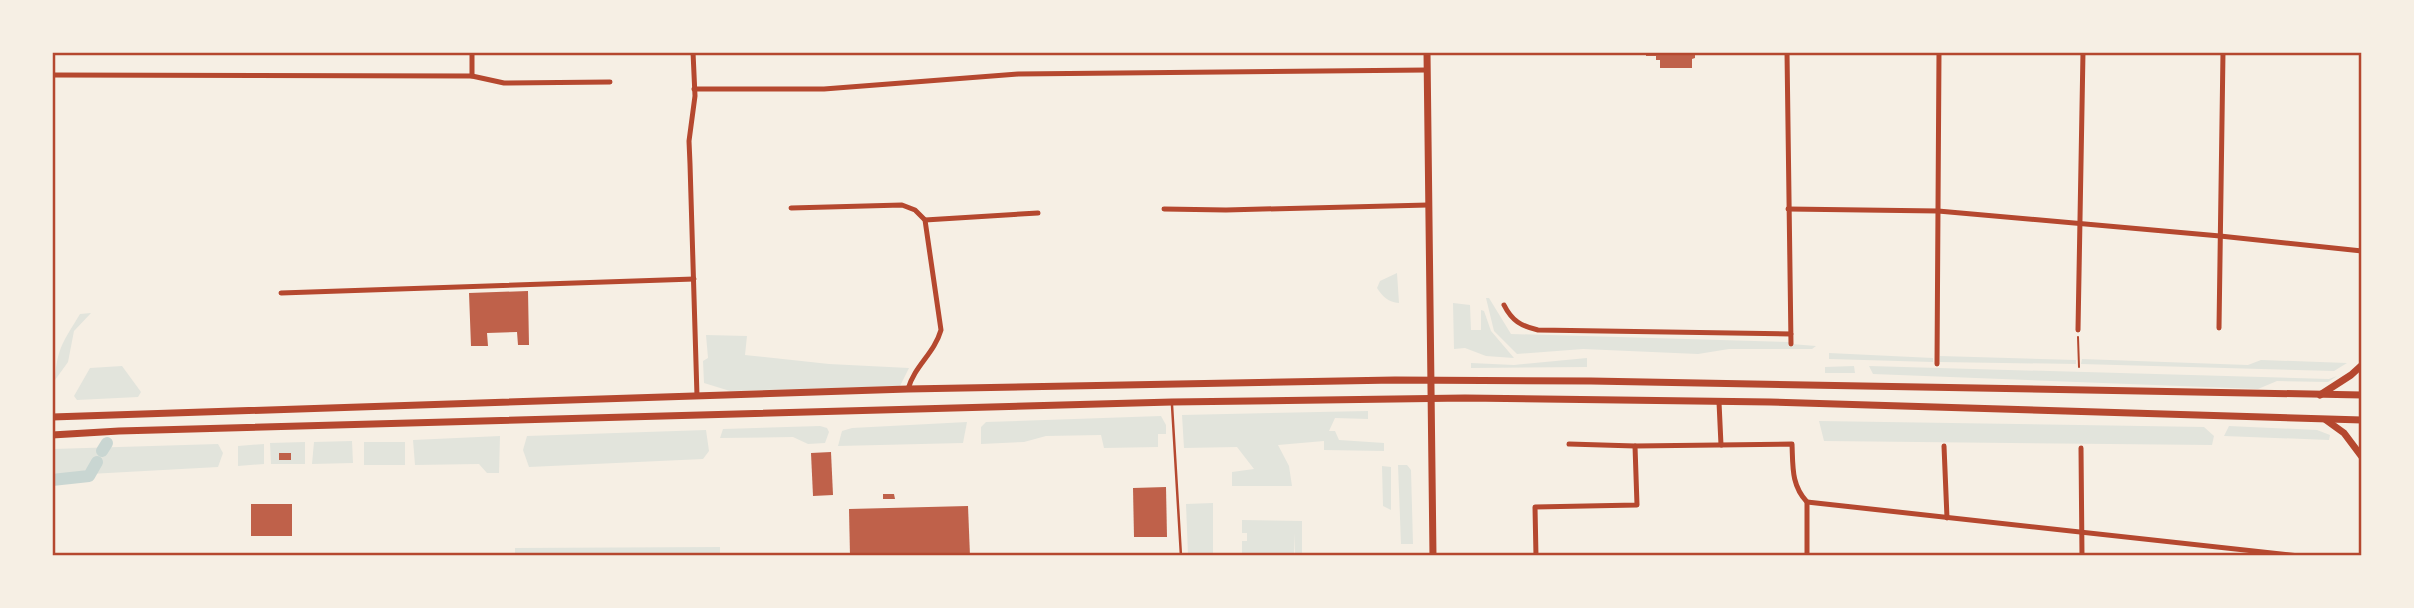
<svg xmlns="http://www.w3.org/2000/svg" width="2414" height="608" viewBox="0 0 2414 608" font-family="Helvetica,sans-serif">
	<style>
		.green { fill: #e2e4dc }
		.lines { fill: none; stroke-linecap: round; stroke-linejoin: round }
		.canal { stroke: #c9d6d2; stroke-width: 12 }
		.building { fill: #bf614a }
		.path { stroke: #b5482f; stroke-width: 2 }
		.service { stroke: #b5482f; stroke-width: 2.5 }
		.minor { stroke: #b5482f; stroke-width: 5 }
		.secondary { stroke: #b5482f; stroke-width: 7 }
		.neatline { fill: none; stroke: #b5482f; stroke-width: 2.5 }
	</style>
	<rect width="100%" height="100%" fill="#f6efe4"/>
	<g class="green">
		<path d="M1397 273 1399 303C1388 302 1383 297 1377 288L1380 281Z"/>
		<polygon points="1486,298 1489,298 1511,334 1791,342 1791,344 1816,346 1812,349 1729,349 1698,354 1583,349 1517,354 1494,331"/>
		<polygon points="1453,303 1470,305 1471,330 1481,330 1481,310 1484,311 1491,331 1514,358 1486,356 1465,348 1454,349"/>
		<path d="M91 313 74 331 68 362 55 380V402H53V381L55 380C57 347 64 341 80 314Z"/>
		<polygon points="706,335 747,336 745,355 829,364 909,368 900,386 730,391 704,383 703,361 708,358"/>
		<polygon points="1829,353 1933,358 1933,362 1829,359"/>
		<polygon points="1940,356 2076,360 2076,364 1940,362"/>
		<polygon points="1587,358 1587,367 1471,368 1471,363 1514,365"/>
		<polygon points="2082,359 2248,365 2261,360 2347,363 2334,371 2081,364"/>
		<polygon points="122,366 141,392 138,397 77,400 74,396 90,368"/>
		<polygon points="1854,366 1855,373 1825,373 1825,367"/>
		<polygon points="1869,366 2329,379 2337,376 2328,382 2277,381 2258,389 1873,374"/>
		<polygon points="1368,411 1368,419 1335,418 1329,431 1335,431 1339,440 1384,443 1384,451 1324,450 1324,441 1278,445 1289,466 1292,486 1232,486 1232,472 1254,469 1237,447 1184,448 1182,415"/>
		<polygon points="1161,416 1166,425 1166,434 1158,434 1158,447 1104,448 1101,435 1046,436 1024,442 981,444 981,427 986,422"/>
		<polygon points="1819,421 2204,427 2214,436 2212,445 1824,441"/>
		<polygon points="967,422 963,443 838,446 842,431 852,428"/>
		<polygon points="820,426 827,428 829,432 825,443 808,444 793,437 720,438 723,429"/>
		<polygon points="2229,426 2317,430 2330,435 2329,440 2224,436"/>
		<polygon points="706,430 709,451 703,459 529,467 523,450 527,436"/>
		<polygon points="500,436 499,473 487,473 479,464 415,465 413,440"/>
		<polygon points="352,441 353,463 312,464 314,442"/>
		<polygon points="305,442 305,464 271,464 270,443"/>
		<rect x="364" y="442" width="41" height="23"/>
		<polygon points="218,444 223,453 218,467 53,476 53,449"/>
		<polygon points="264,444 264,464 238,466 238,446"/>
		<polygon points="1398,465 1407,465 1411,470 1413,544 1401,544"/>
		<polygon points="1382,466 1391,467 1391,510 1383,506"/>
		<polygon points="1213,503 1213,555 1188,555 1186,504"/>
		<polygon points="1242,520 1302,521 1302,555 1295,555 1295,533 1294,555 1242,555 1242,541 1247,541 1247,533 1242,533"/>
		<polygon points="720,547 720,555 515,555 515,548"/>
	</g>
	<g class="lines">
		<g class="canal">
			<polyline points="102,451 107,443"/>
			<polyline points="52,480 89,476 97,462"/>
		</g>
	</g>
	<g class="building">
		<polygon points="1646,52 1695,52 1695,58 1692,59 1692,68 1660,68 1660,60 1656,60 1656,56 1646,56"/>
		<polygon points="528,291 529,345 518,345 517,332 487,333 488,346 471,346 469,293"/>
		<polygon points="831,452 833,495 813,496 811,453"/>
		<rect x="279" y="453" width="12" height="7"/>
		<polygon points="1166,487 1167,537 1134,537 1133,488"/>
		<polygon points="883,494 894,494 895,499 883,499"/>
		<rect x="251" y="504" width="41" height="32"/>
		<polygon points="968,506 970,556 850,556 849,509"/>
	</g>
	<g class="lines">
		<polyline class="path" points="2078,337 2079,367"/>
		<polyline class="service" points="1172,405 1181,556"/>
		<g class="minor">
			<polyline points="693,52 695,96 689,141 690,164 697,396"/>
			<polyline points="1787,52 1791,344"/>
			<polyline points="52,75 472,76 504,83 610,82"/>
			<polyline points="472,76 472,52"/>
			<polyline points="694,89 824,89 1018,74 1427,70"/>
			<path d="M791 208 902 205 915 210 925 220 941 330C934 354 915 365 908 389"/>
			<polyline points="1164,209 1226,210 1428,205"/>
			<polyline points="1788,209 1938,211 2220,236 2362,251"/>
			<polyline points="925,220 1038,213"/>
			<polyline points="281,293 694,279"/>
			<path d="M1504 305C1512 321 1521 326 1538 330L1791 334"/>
			<polyline points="2219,328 2223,52"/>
			<polyline points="2078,330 2083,52"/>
			<polyline points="1937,364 1939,52"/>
			<polyline points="1719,402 1721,445"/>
			<polyline points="1569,444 1635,446"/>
			<polyline points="1944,446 1947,518"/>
			<polyline points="2081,448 2082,556"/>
			<polyline points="1807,502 2299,556"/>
			<path d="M1536 556 1535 507 1637 505 1635 446 1792 444C1793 466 1791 485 1807 502V556"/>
		</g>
		<g class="secondary">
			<polyline points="1427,52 1433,556"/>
			<polyline points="2320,395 2351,375 2362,365"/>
			<polyline points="52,417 908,389 1395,380 1591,381 2362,395"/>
			<polyline points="2326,420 2344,433 2362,457"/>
			<polyline points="52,435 119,431 1172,402 1465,398 1770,402 2362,420"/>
		</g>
	</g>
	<rect width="2414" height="608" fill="none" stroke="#f6efe4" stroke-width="108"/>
	<rect x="54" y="54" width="2306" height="500" class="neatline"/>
</svg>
